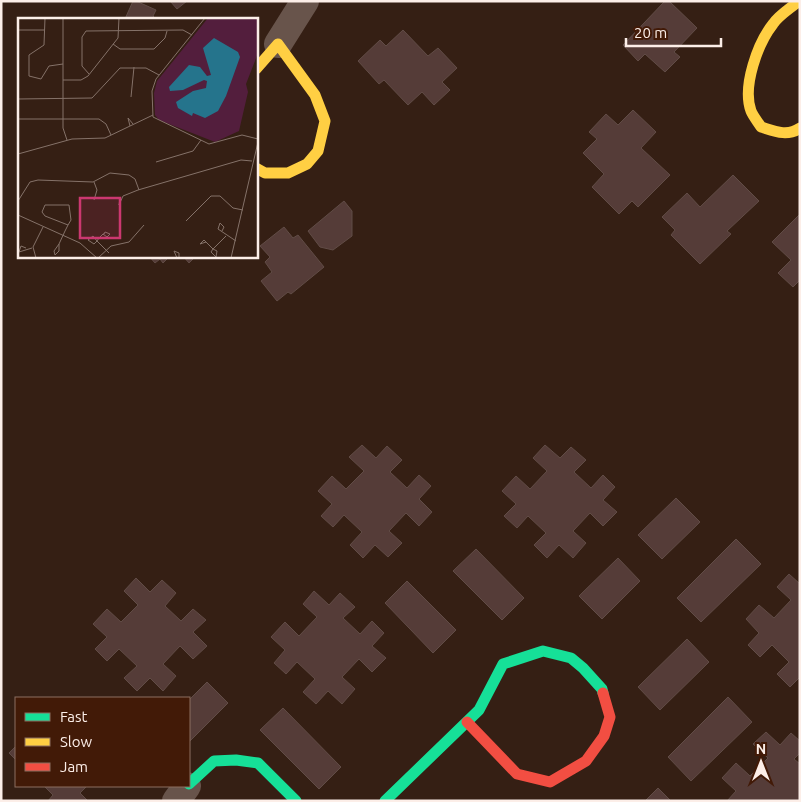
<svg xmlns="http://www.w3.org/2000/svg" width="801" height="802" viewBox="0 0 801 802" font-family="Ubuntu,sans-serif">
	<style>
		.building { fill: #553c38; stroke: #614c46 }
		.lines { fill: none; stroke-linecap: round; stroke-linejoin: round }
		.street { stroke: #68544b; stroke-width: 28 }
		.fast { stroke: #16e098; stroke-width: 11 }
		.slow { stroke: #ffcf43; stroke-width: 11 }
		.jam { stroke: #f24e42; stroke-width: 11 }
		.inset-road { fill: none; stroke: #857269; stroke-width: 1 }
		.view { fill: #cb3870; fill-opacity: 0.15; stroke: #cb3870; stroke-width: 2.5 }
		.inset-edge { fill: none; stroke: #fceee8; stroke-width: 2.5 }
	</style>
	<rect width="100%" height="100%" fill="#351f14"/>
	<g class="building">
		<polygon points="133,1 136,1 156,10 153,16 156,19 125,19"/>
		<polygon points="170,1 187,1 177,9"/>
		<polygon points="665,1 669,1 697,28 674,52 680,57 665,72 645,54 638,61 623,45"/>
		<polygon points="403,30 428,56 438,48 457,68 442,82 450,90 434,105 422,92 408,105 384,80 379,84 358,61 380,40 386,46"/>
		<polygon points="633,110 656,132 641,148 670,175 638,207 632,201 619,214 592,187 604,174 583,153 597,139 589,132 606,114 618,125"/>
		<polygon points="733,175 759,201 727,231 731,234 700,264 671,235 675,230 662,217 687,193 700,207"/>
		<polygon points="344,201 352,211 352,236 333,250 320,247 308,231"/>
		<polygon points="800,214 800,280 793,287 778,273 791,260 772,242"/>
		<polygon points="284,227 293,238 298,235 324,267 291,294 288,292 277,301 261,281 272,272 265,262 270,257 260,246"/>
		<polygon points="149,256 170,256 163,263 160,259 155,263"/>
		<polygon points="183,256 196,256 189,263"/>
		<polygon points="362,445 376,458 387,446 402,460 390,472 407,488 419,475 431,486 419,499 432,512 419,526 406,513 389,531 402,543 388,557 375,545 363,558 350,545 362,532 344,515 333,527 321,516 332,504 318,491 332,476 346,489 364,471 349,457"/>
		<polygon points="545,445 560,458 571,447 586,460 574,472 591,488 603,475 615,487 603,500 617,512 603,526 590,513 573,531 586,543 573,558 559,545 547,558 534,545 546,533 528,516 517,528 504,516 516,504 502,491 516,476 530,489 547,471 533,458"/>
		<polygon points="676,498 700,522 662,559 638,535"/>
		<polygon points="736,539 761,564 701,622 677,598"/>
		<polygon points="476,549 524,598 502,620 453,571"/>
		<polygon points="618,558 640,581 602,619 579,596"/>
		<polygon points="789,574 800,584 800,677 790,687 777,674 789,662 772,645 760,657 748,645 759,633 746,619 759,605 774,618 791,600 777,587"/>
		<polygon points="136,578 150,592 162,580 176,593 165,606 181,621 193,609 206,620 193,632 207,646 193,659 180,646 163,664 176,676 163,691 150,678 137,691 124,678 137,666 119,649 107,661 95,649 107,637 93,624 107,609 121,622 138,605 124,591"/>
		<polygon points="407,581 456,630 433,653 385,603"/>
		<polygon points="314,591 329,605 340,593 355,607 343,618 360,634 372,621 384,633 372,646 386,658 372,672 359,659 342,677 355,689 342,704 328,691 316,704 303,692 315,679 297,662 286,674 274,663 285,650 271,637 285,622 299,636 317,617 303,604"/>
		<polygon points="687,639 709,662 660,710 638,687"/>
		<polygon points="207,682 228,703 189,742 189,700"/>
		<polygon points="728,697 752,722 691,781 668,757"/>
		<polygon points="283,708 341,767 319,789 260,730"/>
		<polygon points="766,732 780,745 791,733 800,741 800,753 794,759 800,764 800,801 727,801 736,791 722,778 736,763 750,776 768,758 753,744"/>
		<polygon points="16,746 16,760 9,753"/>
		<polygon points="44,786 87,786 80,793 88,801 48,801 53,795"/>
		<polygon points="658,788 671,801 645,801"/>
	</g>
	<g class="lines">
		<g class="street">
			<polyline points="278,44 305,1"/>
			<polyline points="176,801 187,786"/>
		</g>
		<g class="fast">
			<polyline points="189,784 214,761 236,760 258,763 296,801"/>
			<polyline points="385,801 479,710 503,664 543,651 571,658 583,668 602,689 603,693"/>
		</g>
		<g class="slow">
			<path d="M799 1C791 8 779 15 773 24 758 43 742 86 751 111 753 116 758 122 761 127 774 131 787 137 800 128"/>
			<polyline points="256,69 278,44 315,95 325,121 318,151 307,164 288,173 265,173 256,168"/>
		</g>
		<polyline class="jam" points="467,722 517,774 550,782 586,761 604,736 610,717 603,693"/>
	</g>
	<g transform="translate(18 18)">
		<rect width="240" height="240" fill="#351f14"/>
		<path d="M190 0H240V35L228 66 230 74 221 113 197 124 141 102 137 97 136 75 139 63Z" fill="#531e3d"/>
		<path d="M196 20 220 34 222 39 208 78 200 93 187 100 175 95 174 98 160 90 158 84 175 73 188 70 189 63 186 62 165 72 152 73 151 69 171 47 182 49 189 58 193 57 185 30Z" fill="#25748c"/>
		<path class="inset-road" d="M27 0 26 27 11 37V58L23 61 31 48 45 46M45 0V110L49 122M187 0 138 61 134 73 135 99 191 126 224 117 240 121M0 12H27M95 26 102 31H136L147 20 149 13M71 56 64 48V19L68 13 165 12 174 17M45 62H63L70 58 100 20 101 0M113 79 116 49M0 81 74 80 102 50H128L141 57M0 101H81L88 106 93 117M112 108 110 100 115 106M0 136 54 121 87 120 135 97M138 144 175 133 183 122M102 180 101 187 105 178 120 172 223 142 234 143M76 182 79 172 76 164M0 183 12 164 20 162 75 164 92 155 111 157 117 161 121 172M0 197 62 225 79 240M168 203 193 178H202L215 190 225 192M204 213 206 209 202 205 200 211 218 223M85 216 89 219 92 216 87 214 86 216H85L81 220 79 223 76 226 70 222 75 218 79 223 91 235M188 224 182 226 186 222 195 231 199 233 198 239 193 234 195 231 208 218M41 226 36 233 37 237 41 233V226L47 213 50 207 53 202 51 187H27L24 194 27 198 50 207M8 230 3 228 1 234 14 230M18 240 15 229 25 209M80 240 93 228 111 224 126 207M159 240 156 233 161 235V240M213 240 240 124"/>
		<path class="view" d="M62 180H102V220H62Z"/>
		<rect width="240" height="240" class="inset-edge"/>
	</g>
	<rect width="801" height="802" fill="none" stroke="#fceee8" stroke-width="5"/>
	<rect x="15" y="697" width="175" height="90" fill="#421a07" stroke="#8c6f61"/>
	<rect x="25" y="713" width="25" height="8" fill="#16e098" stroke="#8c6f61"/>
	<text x="60" y="722" font-size="15" fill="#fceee8">Fast</text>
	<rect x="25" y="738" width="25" height="8" fill="#ffcf43" stroke="#8c6f61"/>
	<text x="60" y="747" font-size="15" fill="#fceee8">Slow</text>
	<rect x="25" y="763" width="25" height="8" fill="#f24e42" stroke="#8c6f61"/>
	<text x="60" y="772" font-size="15" fill="#fceee8">Jam</text>
	<g transform="translate(761 762)" stroke="#421a07" stroke-width="4" paint-order="stroke">
	<path d="M0-4L9 19L0 12L-9 19Z" fill="#fceee8"/>
	<text y="-8" font-size="14" font-weight="bold" text-anchor="middle" fill="#fceee8">N</text>
	</g>
	<path d="M626 38v8h95v-8" fill="none" stroke="#fceee8" stroke-width="2.5"/>
	<text x="634" y="38" font-size="15" fill="#fceee8" stroke="#421a07" stroke-width="4" paint-order="stroke">20 m</text>
</svg>
